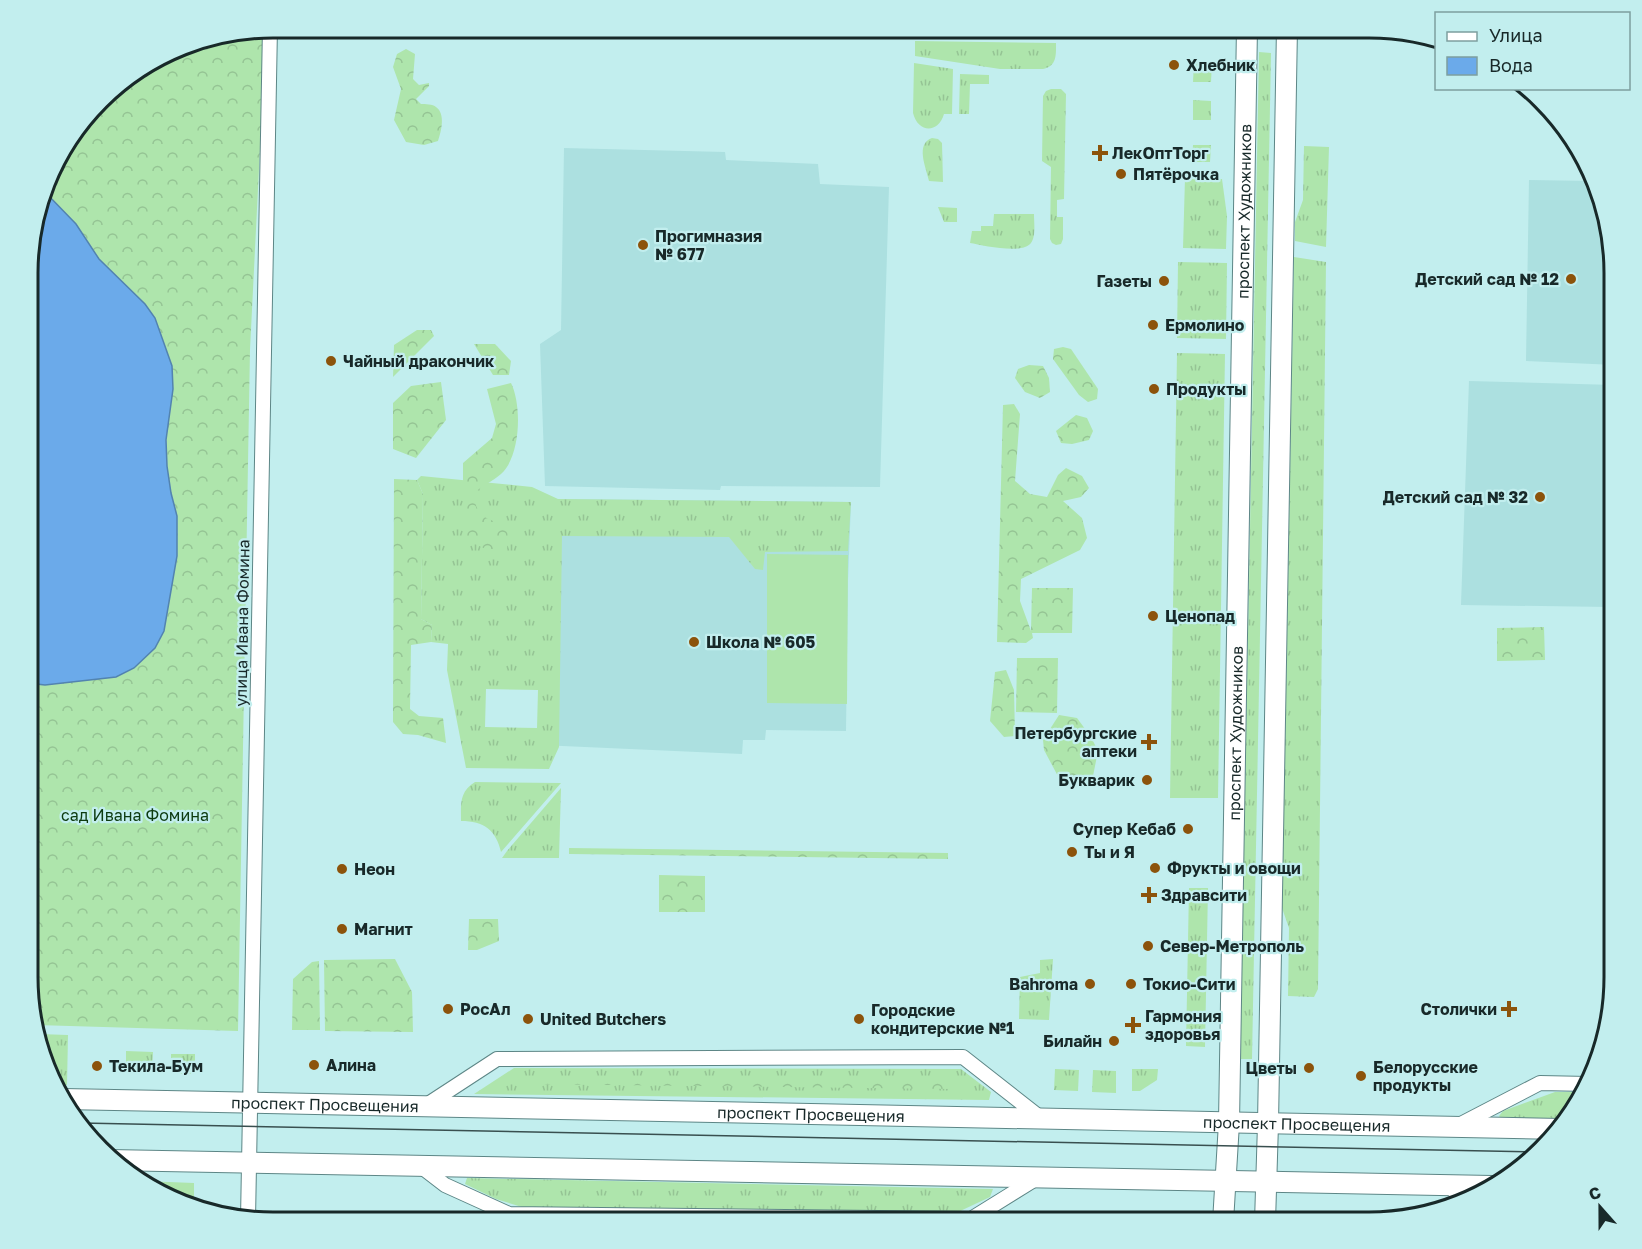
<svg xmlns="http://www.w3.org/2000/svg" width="1642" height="1249" viewBox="0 0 1642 1249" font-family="'Golos Text',sans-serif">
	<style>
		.built { fill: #ace0e0 }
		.grass { fill: url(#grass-tufts); fill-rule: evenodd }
		.forest { fill: url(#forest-crowns) }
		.garden { fill: #aee5ac }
		.water { fill: #6baaea; stroke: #5283b0; stroke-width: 1.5 }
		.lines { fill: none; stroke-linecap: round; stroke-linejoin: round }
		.street-casing { stroke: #5d8686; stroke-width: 16 }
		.secondary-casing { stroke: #5d8686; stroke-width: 22 }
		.street { stroke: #fff; stroke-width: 14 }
		.secondary { stroke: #fff; stroke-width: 20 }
		.tram { stroke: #394f4f; stroke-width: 1.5 }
		.poi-dot { fill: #8c530b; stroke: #c2eeee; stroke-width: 2 }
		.labels { text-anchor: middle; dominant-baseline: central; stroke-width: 4.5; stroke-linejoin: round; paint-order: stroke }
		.poi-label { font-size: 16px; font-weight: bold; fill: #182929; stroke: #c2eeee; text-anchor: start }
		.street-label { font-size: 16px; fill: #182929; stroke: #c2eeee }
		.park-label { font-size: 16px; fill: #0d3b0f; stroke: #c2eeee }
		.rim { fill: none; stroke: #182929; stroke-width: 3 }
	</style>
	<defs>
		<pattern id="grass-tufts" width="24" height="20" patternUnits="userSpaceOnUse" patternTransform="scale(1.5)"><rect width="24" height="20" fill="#aee5ac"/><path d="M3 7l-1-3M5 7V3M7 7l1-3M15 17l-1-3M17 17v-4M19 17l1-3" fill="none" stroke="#95c494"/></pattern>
		<pattern id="forest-crowns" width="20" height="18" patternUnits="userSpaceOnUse" patternTransform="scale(1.5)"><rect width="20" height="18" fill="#aee5ac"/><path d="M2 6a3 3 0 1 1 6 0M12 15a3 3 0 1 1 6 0" fill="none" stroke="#95c494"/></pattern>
	</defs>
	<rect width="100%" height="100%" fill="#c2eeee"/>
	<g class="built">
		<polygon points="564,148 725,152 726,160 818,164 820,184 889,187 880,487 721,486 720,490 545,486 540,344 561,330"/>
		<polygon points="1529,180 1594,181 1615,272 1615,365 1526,361"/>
		<polygon points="1469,381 1615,385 1615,599 1609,607 1461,605"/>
		<polygon points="558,499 851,502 848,581 846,731 766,730 765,740 743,740 742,754 540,745"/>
	</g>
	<g class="grass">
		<polygon points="915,27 1057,27 1057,31 915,29"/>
		<polygon points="1070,27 1188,27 1188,34 1070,31"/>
		<path d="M915 41 1056 43C1056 55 1057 66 1043 69H1000L915 56Z"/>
		<polygon points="1259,52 1271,53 1252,1059 1240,1059"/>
		<polygon points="1194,62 1212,62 1211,82 1193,82"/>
		<path d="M914 63 953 69 952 114H944C938 134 918 133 913 113Z"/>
		<polygon points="960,74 989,75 989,84 970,84 969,114 959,114"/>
		<polygon points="1051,89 1061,89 1066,94 1064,199 1057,200 1057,217 1063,217 1063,239 1061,244 1056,245 1052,243 1050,239 1051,167 1042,161 1043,96 1046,91"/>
		<polygon points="1193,100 1211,101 1211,120 1193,120"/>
		<path d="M932 138 938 139 942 143 943 182 929 181C926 167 915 144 932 138Z"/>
		<polygon points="1193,145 1211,145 1210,162 1192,162"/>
		<polygon points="1304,146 1329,147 1326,247 1295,241 1295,222 1303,200"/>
		<polygon points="1185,178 1222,179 1227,216 1226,249 1183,248"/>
		<polygon points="938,207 957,208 957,222 944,222"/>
		<path d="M994 214H1034C1034 223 1036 236 1031 243 1022 255 982 245 970 243L972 231H981V226H993Z"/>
		<polygon points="1294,257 1326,262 1318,989 1314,997 1288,996 1289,928 1282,908"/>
		<polygon points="1178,262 1227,263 1226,339 1177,338"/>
		<polygon points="1177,353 1225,354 1218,798 1170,798"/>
		<path d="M421 476 532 487 558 499 851 502 848 551 765 552 763 570 755 569 729 537 562 536 559 747 549 769 466 768 447 670 448 644 431 642 432 625 421 619 423 494 417 480ZM486 689 538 690 537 728 485 727Z"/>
		<path d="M475 782 561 783 501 852C496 830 484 821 461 821 461 804 459 792 475 782Z"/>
		<polygon points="561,788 559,858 502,858 507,851"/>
		<polygon points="1189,888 1208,888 1205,1047 1186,1046"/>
		<polygon points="1053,959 1049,1020 1019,1019 1020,977 1040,973 1040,960"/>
		<polygon points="39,1034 68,1035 67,1085 52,1085"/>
		<polygon points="126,1051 153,1052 152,1070 126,1069"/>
		<rect x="171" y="1054" width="24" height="20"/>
		<polygon points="514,1068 961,1069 991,1092 989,1100 474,1094"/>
		<polygon points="1055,1069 1079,1070 1078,1091 1054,1090"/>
		<polygon points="1132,1069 1158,1069 1157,1080 1140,1091 1132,1091"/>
		<polygon points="1093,1070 1116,1071 1116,1093 1092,1092"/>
		<polygon points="1555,1092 1583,1092 1564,1122 1501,1119 1499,1116 1503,1111"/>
		<polygon points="467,1178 993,1189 990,1197 956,1213 525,1208 496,1199 465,1184"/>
		<polygon points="143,1181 194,1183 194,1204 178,1203"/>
	</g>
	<g class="forest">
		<polygon points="266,28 250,350 238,1031 36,1025 28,993 28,683 45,685 115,677 134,667 177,516 171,493 167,466 166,440 172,366 155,318 145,304 99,259 76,224 45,192 60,150 111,88 193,40"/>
		<path d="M406 49 415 54 413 79 419 85 429 83V86L416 99 421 104C425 104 433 104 436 107 446 114 441 132 438 141L424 145 406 142 394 120 401 89 393 67 397 54Z"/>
		<polygon points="417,330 431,330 434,336 393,377 394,345"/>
		<polygon points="474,344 495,344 511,361 509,375 493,375"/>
		<polygon points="1063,347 1071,349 1098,389 1097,399 1088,402 1079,395 1053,359 1054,349"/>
		<polygon points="1029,365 1043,366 1049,378 1050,392 1040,398 1025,392 1015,378 1018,369"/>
		<polygon points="441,382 446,420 416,458 393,449 393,403 411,386"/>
		<path d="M511 383C522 405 521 456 501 474 493 481 482 486 474 493 475 517 487 520 508 525L507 552C488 553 476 546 463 533V463L492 438 496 424 487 389Z"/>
		<polygon points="1014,404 1020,414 1015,481 1030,494 1047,497 1058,475 1066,468 1082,476 1089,488 1081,497 1063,501 1082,518 1087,538 1080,550 1021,579 1020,601 1031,631 1032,588 1073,588 1072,633 1032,633 1033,638 1026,643 997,642 1003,405"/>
		<polygon points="1076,415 1087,418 1093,431 1089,440 1072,444 1061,443 1056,431"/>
		<polygon points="394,479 417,480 423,494 421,619 432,625 431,642 411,645 410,709 419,716 443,718 446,743 418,735 403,734 393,722"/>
		<polygon points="1544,627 1545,660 1497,661 1497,628"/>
		<polygon points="1017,658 1058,658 1057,713 1016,712"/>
		<polygon points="1006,670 1014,690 1015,736 1004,737 990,721 995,672"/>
		<polygon points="1059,715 1077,718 1091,737 1098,751 1093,776 1082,780 1060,780 1044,750 1043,740"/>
		<polygon points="569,848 948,853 948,859 569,854"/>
		<polygon points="659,875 705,876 705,912 659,912"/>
		<polygon points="469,919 498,919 499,941 477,950 468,950"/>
		<polygon points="395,959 412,992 413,1032 325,1031 324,960"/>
		<polygon points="319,961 320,1030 292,1030 293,979 312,962"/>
		<polygon points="521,1077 952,1079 952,1089 521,1084"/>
	</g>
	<polygon class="garden" points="767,554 848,555 847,704 767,703"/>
	<polygon class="water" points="45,192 76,224 99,259 145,304 155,318 172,366 173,389 166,440 167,466 171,493 177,516 177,556 164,631 155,648 134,668 116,677 45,685 28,683 29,240"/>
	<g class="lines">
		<g class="street-casing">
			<g id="street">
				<polyline points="425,1106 497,1059 963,1057 1042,1119"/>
				<polyline points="1457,1126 1540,1083 1588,1084"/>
				<polyline points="419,1165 445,1185 509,1214 971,1219 1037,1178"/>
				<polyline points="1447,1186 1468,1199"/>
				<polyline points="248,1219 270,27"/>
			</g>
		</g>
		<g class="secondary-casing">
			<g id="secondary">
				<path id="s1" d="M63 1099 1560 1129"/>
				<polyline points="109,1160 1492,1186"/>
				<path id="s2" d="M1223 1222 1229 1123 1247 27"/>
				<polyline points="1265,1222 1268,1124 1287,27"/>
			</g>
		</g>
		<use href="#street" class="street"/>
		<use href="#secondary" class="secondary"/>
		<polyline class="tram" points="81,1123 1537,1152"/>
	</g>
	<g class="poi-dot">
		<circle cx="1174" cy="65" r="6"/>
		<path d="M1097 144h6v6h6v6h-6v6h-6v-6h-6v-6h6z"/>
		<circle cx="1121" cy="174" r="6"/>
		<circle cx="643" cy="245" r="6"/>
		<circle cx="1571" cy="279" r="6"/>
		<circle cx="1164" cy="281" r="6"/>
		<circle cx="1153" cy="325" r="6"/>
		<circle cx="331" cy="361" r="6"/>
		<circle cx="1154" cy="389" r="6"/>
		<circle cx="1540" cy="497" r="6"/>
		<circle cx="1153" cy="616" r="6"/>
		<circle cx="694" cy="642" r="6"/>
		<path d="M1146 733h6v6h6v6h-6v6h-6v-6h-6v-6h6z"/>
		<circle cx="1147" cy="780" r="6"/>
		<circle cx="1188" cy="829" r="6"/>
		<circle cx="1072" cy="852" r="6"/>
		<circle cx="1155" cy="868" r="6"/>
		<circle cx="342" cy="869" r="6"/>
		<path d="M1146 886h6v6h6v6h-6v6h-6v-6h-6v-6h6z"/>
		<circle cx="342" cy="929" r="6"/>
		<circle cx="1148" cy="946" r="6"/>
		<circle cx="1090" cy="984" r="6"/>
		<circle cx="1131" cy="984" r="6"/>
		<circle cx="448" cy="1009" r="6"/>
		<path d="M1506 1000h6v6h6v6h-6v6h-6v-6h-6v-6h6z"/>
		<circle cx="528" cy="1019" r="6"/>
		<circle cx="859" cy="1019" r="6"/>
		<path d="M1130 1016h6v6h6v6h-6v6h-6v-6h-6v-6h6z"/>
		<circle cx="1114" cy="1041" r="6"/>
		<circle cx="314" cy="1065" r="6"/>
		<circle cx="97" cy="1066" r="6"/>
		<circle cx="1309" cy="1068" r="6"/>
		<circle cx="1361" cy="1076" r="6"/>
	</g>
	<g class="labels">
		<g class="poi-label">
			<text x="1186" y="65">Хлебник</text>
			<text x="1112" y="153">ЛекОптТорг</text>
			<text x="1133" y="174">Пятёрочка</text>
			<text x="655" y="236">Прогимназия<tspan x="655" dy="18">№ 677</tspan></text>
			<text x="1559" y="279" text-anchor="end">Детский сад № 12</text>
			<text x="1152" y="281" text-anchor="end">Газеты</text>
			<text x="1165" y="325">Ермолино</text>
			<text x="343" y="361">Чайный дракончик</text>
			<text x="1166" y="389">Продукты</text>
			<text x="1528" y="497" text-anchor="end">Детский сад № 32</text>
			<text x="1165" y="616">Ценопад</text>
			<text x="706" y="642">Школа № 605</text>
			<text x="1137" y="733" text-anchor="end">Петербургские<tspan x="1137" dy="18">аптеки</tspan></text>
			<text x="1135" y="780" text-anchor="end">Букварик</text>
			<text x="1176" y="829" text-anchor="end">Супер Кебаб</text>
			<text x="1084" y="852">Ты и Я</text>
			<text x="1167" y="868">Фрукты и овощи</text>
			<text x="354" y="869">Неон</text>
			<text x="1161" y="895">Здравсити</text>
			<text x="354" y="929">Магнит</text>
			<text x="1160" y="946">Север-Метрополь</text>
			<text x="1078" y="984" text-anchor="end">Bahroma</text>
			<text x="1143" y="984">Токио-Сити</text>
			<text x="460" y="1009">РосАл</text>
			<text x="1497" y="1009" text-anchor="end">Столички</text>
			<text x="871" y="1010">Городские<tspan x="871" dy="18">кондитерские №1</tspan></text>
			<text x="1145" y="1016">Гармония<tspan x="1145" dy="18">здоровья</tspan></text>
			<text x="540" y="1019">United Butchers</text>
			<text x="1102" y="1041" text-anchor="end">Билайн</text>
			<text x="326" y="1065">Алина</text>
			<text x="109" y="1066">Текила-Бум</text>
			<text x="1373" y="1067">Белорусские<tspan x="1373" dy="18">продукты</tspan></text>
			<text x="1297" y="1068" text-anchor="end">Цветы</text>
		</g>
		<g class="street-label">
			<text stroke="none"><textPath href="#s2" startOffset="1011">проспект Художников</textPath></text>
			<text transform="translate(242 623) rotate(-89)">улица Ивана Фомина</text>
			<text stroke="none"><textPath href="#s2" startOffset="489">проспект Художников</textPath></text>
			<text stroke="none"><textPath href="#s1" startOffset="262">проспект Просвещения</textPath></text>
			<text stroke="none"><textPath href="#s1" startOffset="748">проспект Просвещения</textPath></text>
			<text stroke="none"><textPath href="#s1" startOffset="1234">проспект Просвещения</textPath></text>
		</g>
		<g class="park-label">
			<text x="135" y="815">сад Ивана Фомина</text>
		</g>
	</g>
	<path d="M0 0H1642V1249H0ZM273 38H1369A235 235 0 0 1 1604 273V977A235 235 0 0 1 1369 1212H273A235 235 0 0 1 38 977V273A235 235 0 0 1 273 38Z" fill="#c2eeee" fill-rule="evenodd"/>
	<path class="rim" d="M273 38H1369A235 235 0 0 1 1604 273V977A235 235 0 0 1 1369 1212H273A235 235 0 0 1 38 977V273A235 235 0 0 1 273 38Z"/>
	<rect x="1435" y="12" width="195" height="78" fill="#c2eeee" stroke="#7e9f9f" stroke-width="1.5"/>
	<rect x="1447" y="32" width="30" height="9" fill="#ffffff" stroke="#7e9f9f" stroke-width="1.5"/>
	<text x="1489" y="42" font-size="18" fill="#182929">Улица</text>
	<rect x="1447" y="57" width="30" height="18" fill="#6baaea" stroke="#7e9f9f" stroke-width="1.5"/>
	<text x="1489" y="72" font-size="18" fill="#182929">Вода</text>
	<g transform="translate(1600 1207) rotate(339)" stroke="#c2eeee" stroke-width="4.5" paint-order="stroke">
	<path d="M0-4.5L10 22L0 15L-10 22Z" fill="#182929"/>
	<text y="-9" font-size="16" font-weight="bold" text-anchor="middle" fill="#182929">С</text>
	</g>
</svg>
